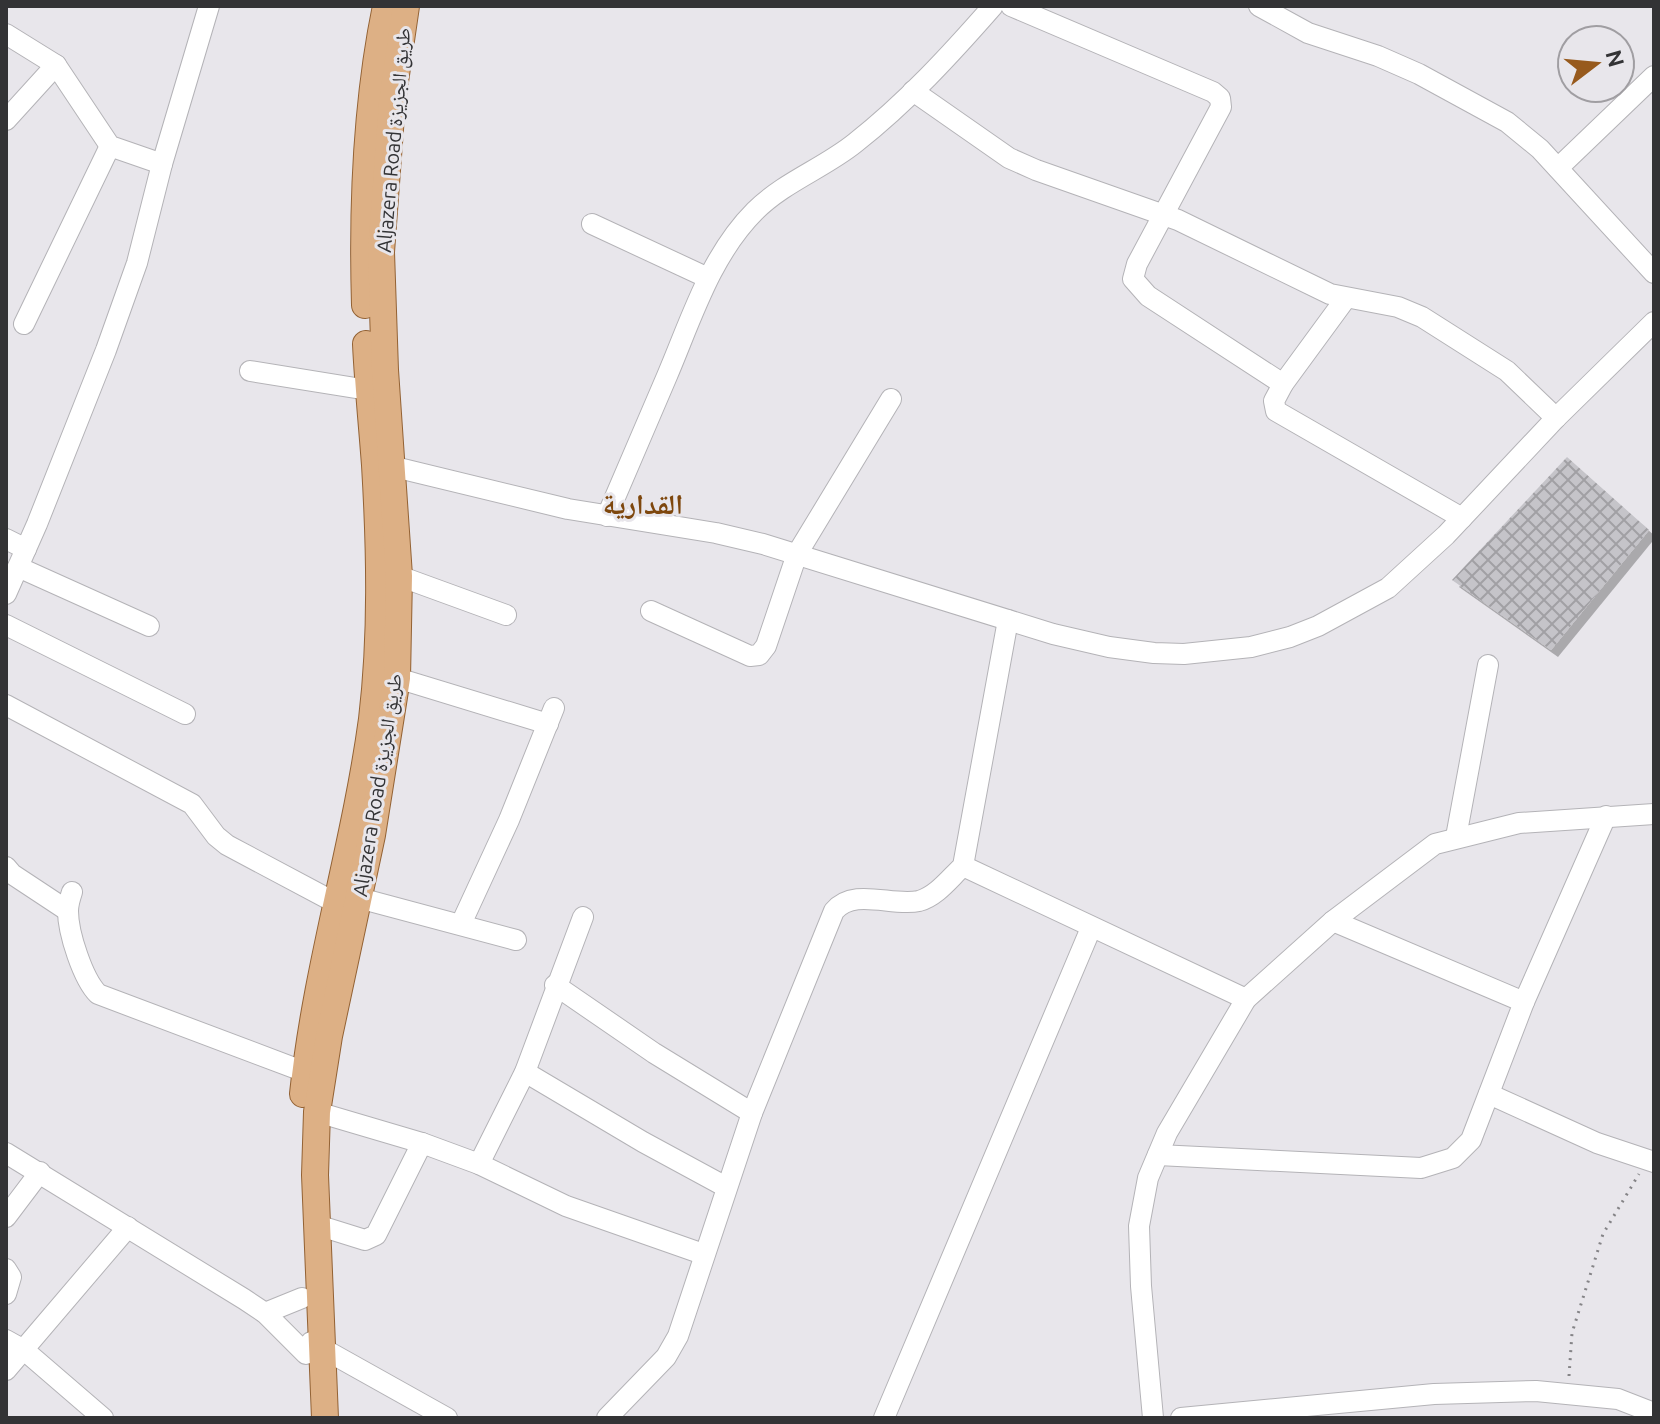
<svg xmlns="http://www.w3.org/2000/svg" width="1660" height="1424" viewBox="0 0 1660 1424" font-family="Ubuntu,'Noto Naskh Arabic',sans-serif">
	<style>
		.building { fill: url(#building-cross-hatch); filter: url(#shadow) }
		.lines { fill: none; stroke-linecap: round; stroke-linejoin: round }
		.minor-casing { stroke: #b4b3b7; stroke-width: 22 }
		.major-casing { stroke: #936234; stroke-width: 28 }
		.path { stroke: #858487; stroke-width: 3; stroke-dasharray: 2 6; stroke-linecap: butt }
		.minor { stroke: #fff; stroke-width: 20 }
		.major { stroke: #ddb085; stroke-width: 26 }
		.labels { text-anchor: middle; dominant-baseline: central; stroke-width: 6; stroke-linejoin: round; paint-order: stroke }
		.street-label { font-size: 20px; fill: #333335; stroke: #e8e6eb }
		.district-label { font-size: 28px; font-weight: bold; fill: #7e470d; stroke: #e8e6eb }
	</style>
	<defs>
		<pattern id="building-cross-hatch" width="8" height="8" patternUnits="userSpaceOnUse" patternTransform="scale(2)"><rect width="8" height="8" fill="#c5c4c9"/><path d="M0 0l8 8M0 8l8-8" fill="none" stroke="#a1a0a4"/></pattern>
		<filter id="shadow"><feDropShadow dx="7" dy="7" stdDeviation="0" flood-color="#0004"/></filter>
	</defs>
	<rect width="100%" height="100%" fill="#e8e6eb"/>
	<polygon class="building" points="1567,457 1649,530 1551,650 1452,580"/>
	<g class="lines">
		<g class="minor-casing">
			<g id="minor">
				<polyline points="1011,6 1213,92 1220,98 1221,107 1137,264 1133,279 1148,296 1283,384"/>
				<polyline points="1259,6 1308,33 1378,56 1419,74 1507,122 1540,149 1654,273"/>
				<polyline points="6,34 56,65 110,146 162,164"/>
				<polyline points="913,91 1009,158 1036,170 1178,220 1330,294 1398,307 1422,317 1507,371 1556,418"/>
				<polyline points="6,120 56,65"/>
				<polyline points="1558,168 1654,76"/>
				<polyline points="592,224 708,278"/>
				<polyline points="1346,298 1283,384 1274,401 1276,411 1462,518"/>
				<polyline points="24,324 110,146"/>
				<polyline points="250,371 368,390"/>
				<polyline points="378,463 568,509 716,533 763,544 1053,634 1109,647 1154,653 1184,654 1251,647 1290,637 1318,626 1388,588 1446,535 1556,418 1654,322"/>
				<path d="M607 516C627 469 647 423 667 376 691 320 710 256 755 211 784 182 824 168 855 143 906 103 951 54 993 6"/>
				<polyline points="6,539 26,549"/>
				<polyline points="18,567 149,626"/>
				<polyline points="399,576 506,615"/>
				<polyline points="6,594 37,524 106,350 137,263 162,164 209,6"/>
				<polyline points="651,611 750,656 759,655 766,646 797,554 891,399"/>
				<polyline points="6,625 185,714"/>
				<polyline points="397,678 548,724"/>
				<polyline points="6,705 192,804 216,836 227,845 336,903"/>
				<polyline points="1456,837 1488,665"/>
				<polyline points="963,866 1246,999"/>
				<polyline points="6,867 12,874 68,911"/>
				<path d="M72 892C70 898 68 905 68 911 68 933 83 979 98 994L305 1072"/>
				<polyline points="359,898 516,940"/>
				<polyline points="1333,921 1524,1002"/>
				<polyline points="461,924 509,820 554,708"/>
				<polyline points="555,985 654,1053 752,1113"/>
				<polyline points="525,1072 643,1142 726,1187"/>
				<polyline points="1489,1094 1597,1143 1654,1162"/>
				<polyline points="317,1112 422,1143 479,1164 566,1206 703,1254"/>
				<polyline points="6,1153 244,1299 265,1313 306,1354"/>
				<polyline points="1158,1155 1421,1168 1453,1158 1471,1140 1524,1002 1606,816"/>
				<polyline points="479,1164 525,1072 583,917"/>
				<polyline points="6,1217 40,1172"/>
				<polyline points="317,1225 365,1240 376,1235 422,1143"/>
				<polyline points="6,1269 11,1277 6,1294"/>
				<polyline points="265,1313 302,1298"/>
				<polyline points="6,1340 24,1350 103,1418"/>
				<polyline points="311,1342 447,1418"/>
				<polyline points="6,1370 128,1227"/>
				<path d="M607 1418 666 1357 678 1336 752 1113 834 911C854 887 892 907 919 901 937 896 950 878 963 866L1008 620"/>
				<polyline points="884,1418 1091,928"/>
				<polyline points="1153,1418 1141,1286 1139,1226 1148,1178 1167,1133 1246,999 1333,921 1435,844 1519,823 1654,814"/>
				<polyline points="1181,1418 1434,1394 1536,1391 1618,1399 1654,1413"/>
			</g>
		</g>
		<g class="major-casing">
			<g id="major">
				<path d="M365 305C362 206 366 103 386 6"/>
				<path d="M303 1094C316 967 355 845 372 719 382 635 380 549 375 465 372 425 368 385 366 344"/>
				<polyline points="325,1418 315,1175 317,1112 329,1036 372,835 397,678 399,576 385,370 381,252 392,102 406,6"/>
			</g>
		</g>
		<polyline class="path" points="1569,1376 1572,1333 1603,1234 1639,1174"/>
		<use href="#minor" class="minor"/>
		<use href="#major" class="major"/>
	</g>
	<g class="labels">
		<g class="street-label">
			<text transform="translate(393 140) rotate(-85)">Aljazera Road طريق الجزيزة</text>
			<text transform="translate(377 785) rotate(-81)">Aljazera Road طريق الجزيزة</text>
		</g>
		<g class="district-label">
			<text x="643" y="503">القدارية</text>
		</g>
	</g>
	<rect width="1660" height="1424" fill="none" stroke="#333335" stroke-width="16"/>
	<g transform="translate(1596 64) rotate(74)"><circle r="38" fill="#e8e6eb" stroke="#a09ea2" stroke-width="2"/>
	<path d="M0-6L14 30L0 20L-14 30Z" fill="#975a1d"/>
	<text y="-12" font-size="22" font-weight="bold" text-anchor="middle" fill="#333335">N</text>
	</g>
</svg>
